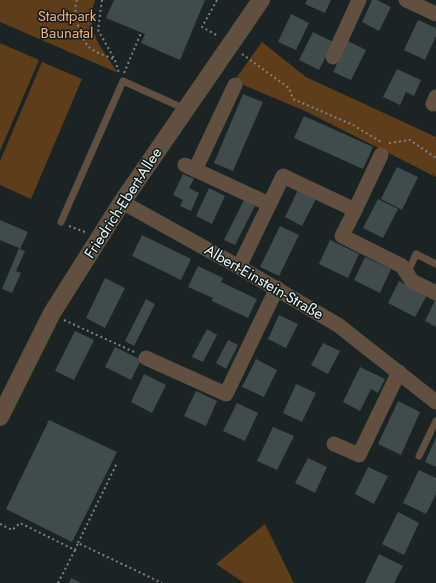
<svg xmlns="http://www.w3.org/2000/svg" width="436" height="583" viewBox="0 0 436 583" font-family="Jost,sans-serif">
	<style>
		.green { fill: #5f3d19 }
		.building { fill: #404b4b }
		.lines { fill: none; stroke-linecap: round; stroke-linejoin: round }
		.path { stroke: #7b8484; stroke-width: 2; stroke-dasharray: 2 3; stroke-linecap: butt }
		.service { stroke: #614f3f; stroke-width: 7 }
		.minor { stroke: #614f3f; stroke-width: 15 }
		.tertiary { stroke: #614f3f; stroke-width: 18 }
		.labels { text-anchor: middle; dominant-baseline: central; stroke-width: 3; stroke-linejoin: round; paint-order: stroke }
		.park-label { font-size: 15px; fill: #f0af73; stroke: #101b1b }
		.street-label { font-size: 15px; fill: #ecf3f3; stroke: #101b1b }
	</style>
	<rect width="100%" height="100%" fill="#1a2424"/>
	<g class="green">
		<path d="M0 0H95C84 31 102 48 118 73L0 22Z"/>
		<polygon points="262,42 306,77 436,137 436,177 305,111 234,81"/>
		<polygon points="0,43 39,60 0,151"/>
		<polygon points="42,62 82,79 31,199 0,185 0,161"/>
		<polygon points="265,524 294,583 244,583 216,564"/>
	</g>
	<g class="building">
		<polygon points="114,0 205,0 180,60 141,43 145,34 106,18"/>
		<polygon points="307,0 331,0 325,13 305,4"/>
		<polygon points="372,0 377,0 391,7 379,31 362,22"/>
		<polygon points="291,14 309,23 296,50 278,42"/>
		<polygon points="418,20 436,28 436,36 425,60 404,50"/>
		<polygon points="313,32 333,42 319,70 299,60"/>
		<polygon points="348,41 366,50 351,80 333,72"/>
		<polygon points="397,69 421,80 414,96 406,92 400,105 383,97"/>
		<polygon points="243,94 263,102 233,171 214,163"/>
		<polygon points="304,116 373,147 363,169 294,138"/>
		<polygon points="397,167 418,177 402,210 381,199"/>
		<polygon points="183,174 194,179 189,188 199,193 191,211 180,206 183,200 173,195"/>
		<polygon points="209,188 225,196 212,224 196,216"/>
		<polygon points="298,190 316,199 302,226 285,217"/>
		<polygon points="378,199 398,209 383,238 363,228"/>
		<polygon points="244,200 255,206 235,245 224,240"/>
		<polygon points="0,220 28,232 20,249 25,251 16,271 21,273 12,293 2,289 19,248 0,240"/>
		<polygon points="280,226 299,235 279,276 260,267"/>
		<polygon points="142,235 191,259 181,280 132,256"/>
		<polygon points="330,240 359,254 348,278 319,264"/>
		<polygon points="365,257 391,269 380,293 354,280"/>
		<polygon points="198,266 223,278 221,282 257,299 248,318 212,301 213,298 188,287"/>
		<polygon points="105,278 125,288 105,328 86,318"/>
		<polygon points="399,281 427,295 415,317 388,303"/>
		<polygon points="436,298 436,327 425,321"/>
		<polygon points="146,299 155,304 134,346 125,341"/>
		<polygon points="279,315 298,324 286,348 268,339"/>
		<polygon points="207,329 217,335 203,362 192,357"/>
		<polygon points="75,331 94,340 74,380 55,371"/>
		<polygon points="228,340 238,345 226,369 216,363"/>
		<polygon points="323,343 340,351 328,374 311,365"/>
		<polygon points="115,347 141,360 131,380 105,367"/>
		<polygon points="256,359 277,370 264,397 242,387"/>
		<polygon points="360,367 385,379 378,393 371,389 360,411 343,402"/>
		<polygon points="144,374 166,385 152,413 131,402"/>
		<polygon points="296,384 316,393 302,422 283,413"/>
		<polygon points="196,391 217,401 206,426 184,416"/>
		<polygon points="398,401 420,412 401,455 378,444"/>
		<polygon points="237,403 258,413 245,441 223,431"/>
		<polygon points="49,420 117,452 72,542 6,509"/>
		<polygon points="273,427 294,436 277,470 257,461"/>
		<polygon points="436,437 436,467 425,462"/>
		<polygon points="308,458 327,467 315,493 295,483"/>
		<polygon points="368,467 388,476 374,504 355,494"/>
		<polygon points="419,470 436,478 436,494 426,514 403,503"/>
		<polygon points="398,512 419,523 404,555 382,544"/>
		<polygon points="379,554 403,566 394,583 365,583"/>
		<polygon points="71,578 81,583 69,583"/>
	</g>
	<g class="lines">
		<g class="path">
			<path d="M77 0C72 11 80 38 89 47 94 52 106 56 114 59"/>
			<polyline points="102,0 98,30 115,60 119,73"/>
			<polyline points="217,0 202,27 218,36"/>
			<polyline points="242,54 289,88 293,99 353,125 381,142"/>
			<polyline points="124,73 141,33"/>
			<polyline points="389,143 410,140 436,158"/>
			<polyline points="69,226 85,232"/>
			<polyline points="64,320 134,352"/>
			<polyline points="0,524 12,530 20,523 75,550 78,543 162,583"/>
			<polyline points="78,543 117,463"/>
			<polyline points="58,583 75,550"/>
		</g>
		<g class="service">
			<polyline points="61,222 123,81 185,109"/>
			<polyline points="407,274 416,254 436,264"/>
			<polyline points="419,456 436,421"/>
		</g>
		<g class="minor">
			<polyline points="406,0 436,14"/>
			<polyline points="333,57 359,0"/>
			<polyline points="433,104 436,97"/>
			<polyline points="185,165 269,204"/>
			<polyline points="195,170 235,85"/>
			<polyline points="122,202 239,267 338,325 436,402"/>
			<polyline points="355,210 381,155"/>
			<polyline points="239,267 283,176 355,210 342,236 402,266 412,281 436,293"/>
			<polyline points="146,358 226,394 277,288"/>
			<polyline points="334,444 359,455 399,372"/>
		</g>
		<polyline class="tertiary" points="0,417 52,313 122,202 261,0"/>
	</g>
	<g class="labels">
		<g class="park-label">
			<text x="67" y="16">Stadtpark<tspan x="67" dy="17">Baunatal</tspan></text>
		</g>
		<g class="street-label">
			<text transform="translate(123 203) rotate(-57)">Friedrich-Ebert-Allee</text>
			<text transform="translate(264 282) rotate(30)">Albert-Einstein-Straße</text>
		</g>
	</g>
</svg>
